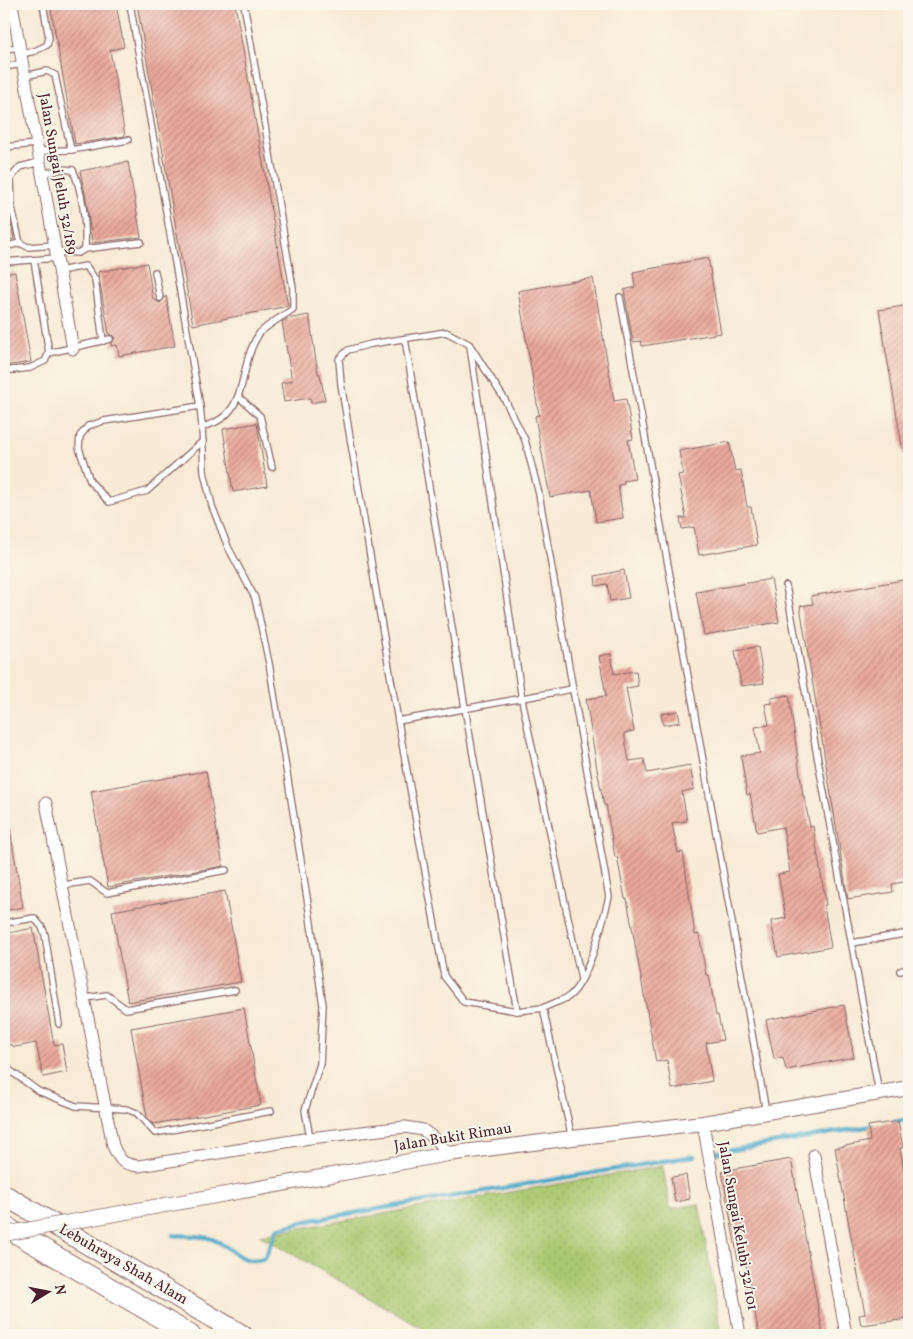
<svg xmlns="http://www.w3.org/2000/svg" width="913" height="1339" viewBox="0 0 913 1339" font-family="Vollkorn,serif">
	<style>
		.grass { fill: url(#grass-dots); stroke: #7a744e }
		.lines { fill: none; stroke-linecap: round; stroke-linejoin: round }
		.stream { stroke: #49a7c8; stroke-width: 4.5 }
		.building { fill: url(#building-hatch) }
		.service-casing { stroke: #876667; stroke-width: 8 }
		.minor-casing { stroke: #876667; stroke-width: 13 }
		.tertiary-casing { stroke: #876667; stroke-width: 16 }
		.motorway-casing { stroke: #876667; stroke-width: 22 }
		.service { stroke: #fff; stroke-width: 5.5 }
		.minor { stroke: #fff; stroke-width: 11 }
		.tertiary { stroke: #fff; stroke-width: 14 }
		.motorway { stroke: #fff; stroke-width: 20 }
		.tertiary-bridge-casing { stroke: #876667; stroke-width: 16; stroke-linecap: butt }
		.tertiary-bridge { stroke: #fff; stroke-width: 14 }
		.labels { text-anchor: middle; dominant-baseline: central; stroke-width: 4; stroke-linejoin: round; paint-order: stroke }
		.street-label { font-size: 15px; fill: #4a1f2b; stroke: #fbf7ec }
	</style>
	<defs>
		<pattern id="grass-dots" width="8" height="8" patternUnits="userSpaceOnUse" patternTransform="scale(1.25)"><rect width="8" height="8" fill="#aac971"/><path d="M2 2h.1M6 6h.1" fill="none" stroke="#94ac62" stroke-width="1.8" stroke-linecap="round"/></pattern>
		<pattern id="building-hatch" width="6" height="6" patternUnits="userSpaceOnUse" patternTransform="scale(1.25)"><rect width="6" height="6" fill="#e9a99c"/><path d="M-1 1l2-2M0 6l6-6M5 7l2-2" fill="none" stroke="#bf897f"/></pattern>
	</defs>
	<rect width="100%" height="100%" fill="#fbf7ec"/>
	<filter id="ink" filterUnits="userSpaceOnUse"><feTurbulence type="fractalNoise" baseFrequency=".02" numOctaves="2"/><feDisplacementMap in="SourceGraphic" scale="10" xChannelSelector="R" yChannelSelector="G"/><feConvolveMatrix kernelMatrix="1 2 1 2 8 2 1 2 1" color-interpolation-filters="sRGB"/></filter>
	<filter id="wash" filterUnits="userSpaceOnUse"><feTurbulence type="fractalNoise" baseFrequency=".0096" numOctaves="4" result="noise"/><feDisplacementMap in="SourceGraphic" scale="20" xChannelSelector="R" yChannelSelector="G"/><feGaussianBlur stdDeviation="1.12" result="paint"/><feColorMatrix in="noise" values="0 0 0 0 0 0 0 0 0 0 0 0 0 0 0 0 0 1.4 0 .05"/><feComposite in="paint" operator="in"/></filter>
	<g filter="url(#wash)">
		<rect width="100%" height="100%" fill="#f8ebd6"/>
		<polygon class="grass" points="663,1166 670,1209 699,1204 722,1335 434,1335 259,1235"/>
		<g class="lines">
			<g class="stream">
				<polyline points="894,1122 909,1119"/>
				<polyline points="715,1153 872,1126"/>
				<path d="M173 1235C185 1236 201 1235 212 1239 233 1247 239 1266 265 1258L277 1229 312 1220 694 1156"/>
				<polyline points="4,1328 16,1335"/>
			</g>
		</g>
		<g id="blocks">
			<g class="building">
				<polygon points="50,4 116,4 124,47 110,50 125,136 75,144"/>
				<polygon points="137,4 235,4 288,306 193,325"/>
				<polygon points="128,162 141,237 92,243 86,198 80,171"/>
				<polygon points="4,201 7,201 14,239 4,241"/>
				<polygon points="708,258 721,333 642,346 641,341 633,342 624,290 635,287 633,272"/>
				<polygon points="147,263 153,299 160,303 166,296 175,346 119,356 117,345 111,346 111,344 115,338 113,336 109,334 98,272"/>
				<polygon points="15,272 31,362 4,366 4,274"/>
				<polygon points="593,278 614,401 626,399 633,439 628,440 635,479 623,481 624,484 618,485 623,518 596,522 591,490 550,497 535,416 539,415 518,291"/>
				<polygon points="909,305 909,451 903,452 879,310"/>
				<polygon points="309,315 318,374 320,374 325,400 311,403 310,398 284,402 281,383 292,381 282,322 287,319"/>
				<polygon points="257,423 267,486 233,492 223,429"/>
				<polygon points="729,442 735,471 741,470 747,507 751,507 757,545 699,555 694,527 682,529 680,518 686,518 678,475 683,474 679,451"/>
				<polygon points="624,570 629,598 610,601 607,584 596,586 595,576"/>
				<polygon points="771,579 779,622 704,635 696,592"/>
				<polygon points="909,579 909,881 892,884 893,892 848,899 800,606 813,604 811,596"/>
				<polygon points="758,647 764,683 741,686 735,650"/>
				<polygon points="611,654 614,674 636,671 638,686 626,688 634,731 624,733 629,761 644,759 647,773 690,765 694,789 682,792 687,821 672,823 678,853 683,852 695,935 699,934 706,975 709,975 716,1016 718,1015 723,1040 706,1043 712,1081 672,1089 667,1060 656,1062 627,899 625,899 617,856 615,857 606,805 604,805 597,769 586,699 606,696 599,656"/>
				<polygon points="789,695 803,796 804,796 810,827 813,826 826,905 824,906 831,947 778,957 771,921 786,918 778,874 790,872 783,827 757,832 750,794 747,795 741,756 760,753 755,727 769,725 765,704 772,703 771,698"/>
				<polygon points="678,711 680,722 663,725 661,714"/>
				<polygon points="206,771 223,866 108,887 91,791"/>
				<polygon points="10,829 23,907 4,911 4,830"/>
				<polygon points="225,891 241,982 128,1002 112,911"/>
				<polygon points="33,928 54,1045 62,1044 67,1072 43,1077 36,1043 15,1047 4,1042 4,934"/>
				<polygon points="844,1005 854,1057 786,1070 783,1057 774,1059 766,1020"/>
				<polygon points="244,1008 261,1105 153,1124 147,1117 131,1028"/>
				<polygon points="898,1121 903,1148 900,1148 909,1199 909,1319 861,1325 859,1315 865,1314 835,1148 870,1141 868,1126"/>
				<polygon points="791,1159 823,1335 759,1335 745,1259 738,1260 730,1216 722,1171"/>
				<polygon points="686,1175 690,1199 675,1202 671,1177"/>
			</g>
		</g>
	</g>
	<g filter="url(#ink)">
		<use href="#blocks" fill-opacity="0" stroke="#876667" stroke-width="1"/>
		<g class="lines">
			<g class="service-casing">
				<g id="service">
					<polyline points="130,4 200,406 202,427"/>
					<path d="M244 4 293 288V309C285 315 265 326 259 334 236 368 252 415 202 427L204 472 212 506 228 547 255 598 269 663 309 910 323 1005 320 1064 305 1110 310 1138"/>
					<polyline points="4,49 20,47"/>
					<polyline points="21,54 35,51 47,45 49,38 43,4"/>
					<polyline points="4,67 23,64"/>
					<polyline points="25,76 47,71 55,75 71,150 128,140"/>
					<polyline points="4,147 37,144"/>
					<polyline points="38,151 71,150"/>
					<polyline points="40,162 20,167 11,178 12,208 20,243 28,247 55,245"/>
					<path d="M42 174 62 169 73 170C83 194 86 223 85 249L78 253 56 252"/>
					<polyline points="4,247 20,243"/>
					<polyline points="85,249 141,242"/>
					<polyline points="4,262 57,258"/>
					<polyline points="59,271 86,266 95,279 103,341"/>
					<polyline points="155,272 160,298"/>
					<polyline points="620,297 766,1112"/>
					<polyline points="405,339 465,708 517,1011"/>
					<polyline points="470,346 522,700 581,979"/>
					<polyline points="49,353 110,339"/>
					<polyline points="4,371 30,368 45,361 49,353 34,260"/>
					<polyline points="239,397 260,416 272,467"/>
					<polyline points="200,406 104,421 88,426 80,436 79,448 90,481 109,502 147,491 203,441"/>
					<polyline points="786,586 879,1093"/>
					<polyline points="398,721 572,689"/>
					<polyline points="64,885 90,881 107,893 226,870"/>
					<polyline points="4,923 34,918 42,927 45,935 59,1024"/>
					<polyline points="852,943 909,933"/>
					<polyline points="900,971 909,969"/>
					<polyline points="85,998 107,995 126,1009 235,990"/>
					<path d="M543 1008 517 1011 464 1002 444 976 398 721 341 384 339 359 348 350 371 344 446 332 469 344 505 400 525 440 539 494 609 897C603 920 588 984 568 997 561 1001 551 1004 543 1008L572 1138"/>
					<polyline points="4,1066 38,1091 76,1106 126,1109 137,1113 155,1133 271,1111"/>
				</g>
			</g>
			<g class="minor-casing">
				<g id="minor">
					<polyline points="12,4 73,349"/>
					<path d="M46 803 113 1146C120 1161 122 1164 139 1166L310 1138 405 1127 423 1130 438 1141 448 1154"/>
					<polyline points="703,1123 740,1335"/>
					<polyline points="814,1155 846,1335"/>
				</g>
			</g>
			<g class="tertiary-casing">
				<polyline id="tertiary" points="226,1194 448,1154 572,1138 703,1123 909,1088"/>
			</g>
			<g class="motorway-casing">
				<g id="motorway">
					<polyline points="4,1195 242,1335"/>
					<polyline points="4,1226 190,1335"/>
				</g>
			</g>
			<use href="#service" class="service"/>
			<use href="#minor" class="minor"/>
			<use href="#tertiary" class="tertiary"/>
			<use href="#motorway" class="motorway"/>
			<g class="tertiary-bridge-casing">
				<polyline id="tertiary-bridge" points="4,1234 226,1194"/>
			</g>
			<use href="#tertiary-bridge" class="tertiary-bridge"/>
		</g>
	</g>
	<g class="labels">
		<g class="street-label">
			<text transform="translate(57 174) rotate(80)">Jalan Sungai Jeluh 32/189</text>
			<text transform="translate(453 1138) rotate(-9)">Jalan Bukit Rimau</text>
			<text transform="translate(737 1226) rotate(80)">Jalan Sungai Kelubi 32/101</text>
			<text transform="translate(123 1265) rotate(30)">Lebuhraya Shah Alam</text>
		</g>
	</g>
	<rect width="913" height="1339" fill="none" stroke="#fbf7ec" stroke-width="20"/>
	<g transform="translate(48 1292) rotate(80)" stroke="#fbf7ec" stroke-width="4" paint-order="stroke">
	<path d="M0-4L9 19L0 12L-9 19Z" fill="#4a1f2b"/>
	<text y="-8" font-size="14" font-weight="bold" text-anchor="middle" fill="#4a1f2b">N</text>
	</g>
</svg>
